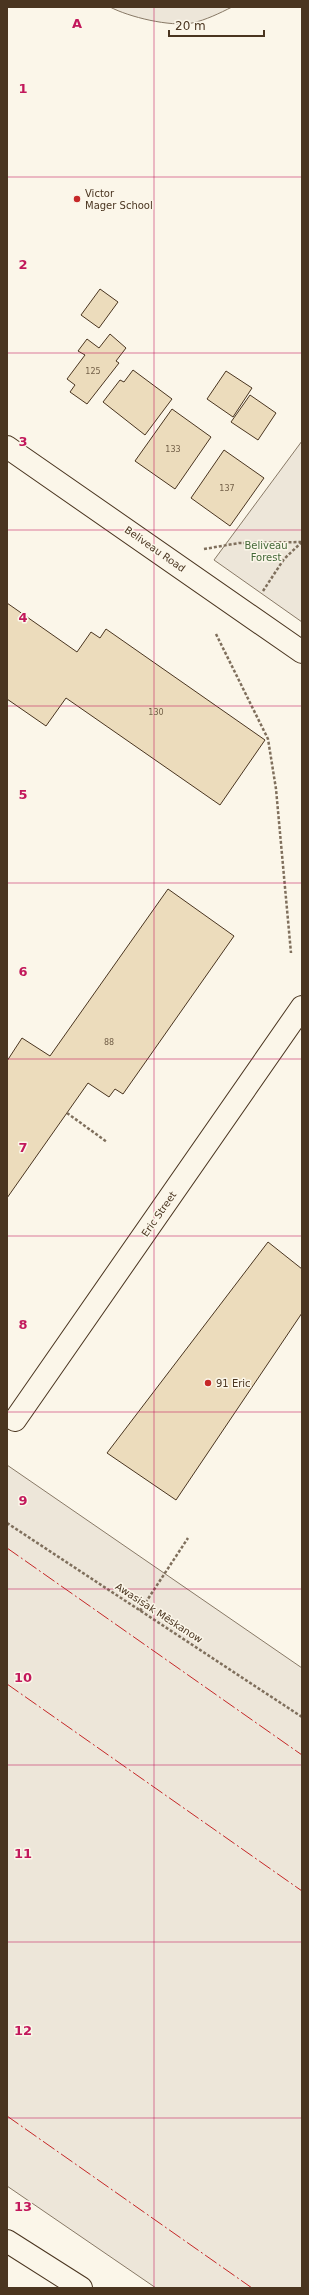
<svg xmlns="http://www.w3.org/2000/svg" width="309" height="2295" viewBox="0 0 309 2295" font-family="'DejaVu Sans',sans-serif">
	<style>
		.green { fill: #ede6d9; stroke: #887966 }
		.building { fill: #ecdcbc; stroke: #4a3520 }
		.lines { fill: none; stroke-linecap: round; stroke-linejoin: round }
		.minor-casing { stroke: #4a3520; stroke-width: 24 }
		.tertiary-casing { stroke: #4a3520; stroke-width: 24 }
		.primary-casing { stroke: #4a3520; stroke-width: 24 }
		.path { stroke: #7f6f5c; stroke-width: 2.5; stroke-dasharray: 3 2; stroke-linecap: butt }
		.minor { stroke: #fbf6e9; stroke-width: 22 }
		.tertiary { stroke: #fbf6e9; stroke-width: 22 }
		.primary { stroke: #fbf6e9; stroke-width: 22 }
		.power { stroke: #c62828; stroke-width: 1; stroke-dasharray: 14 3 2 3; stroke-linecap: butt }
		.grid { fill: none; stroke: #c2185b; stroke-width: 1; stroke-opacity: 0.55 }
		.poi-dot { fill: #c62828; stroke: #fbf6e9; stroke-width: 1.5 }
		.labels { text-anchor: middle; dominant-baseline: central; stroke-width: 3; stroke-linejoin: round; paint-order: stroke }
		.number-label { font-size: 8px; fill: #725f47 }
		.poi-label { font-size: 10px; fill: #4a3520; stroke: #fbf6e9; text-anchor: start }
		.park-label { font-size: 10px; fill: #436837; stroke: #fbf6e9 }
		.street-label { font-size: 10px; fill: #4a3520; stroke: #fbf6e9 }
		.grid-label { font-size: 13px; text-anchor: middle; font-weight: bold; fill: #c2185b; stroke: #fbf6e9; stroke-width: 3; stroke-linejoin: round; paint-order: stroke }
	</style>
	<rect width="100%" height="100%" fill="#fbf6e9"/>
	<g class="green">
		<path d="M110 7H232C220 13 206 20 192 23 170 27 129 17 110 7Z"/>
		<polygon points="302,441 302,622 214,560"/>
		<polygon points="7,1465 302,1668 302,2288 156,2288 7,2186"/>
	</g>
	<g class="building">
		<polygon points="100,289 118,302 99,328 81,315"/>
		<polygon points="110,334 126,348 116,361 119,363 87,404 70,392 75,385 67,379 85,355 78,351 87,339 99,348"/>
		<polygon points="133,370 172,399 145,435 103,402 120,380 124,382"/>
		<polygon points="226,371 252,388 233,417 207,399"/>
		<polygon points="250,395 276,413 258,440 231,422"/>
		<polygon points="172,409 211,437 175,489 135,461"/>
		<polygon points="224,450 264,478 230,526 191,498"/>
		<polygon points="7,603 77,652 91,632 100,638 106,629 265,740 220,805 66,698 46,726 7,699"/>
		<polygon points="168,889 234,936 123,1094 115,1089 109,1097 88,1083 7,1198 7,1061 22,1038 50,1056"/>
		<polygon points="268,1242 302,1269 302,1313 176,1500 107,1453"/>
	</g>
	<g class="lines">
		<g class="minor-casing">
			<polyline id="minor" points="15,1420 302,1007"/>
		</g>
		<g class="tertiary-casing">
			<polyline id="tertiary" points="7,447 302,652"/>
		</g>
		<g class="primary-casing">
			<polyline id="primary" points="7,2241 81,2288"/>
		</g>
		<g class="path">
			<polyline points="204,549 239,543 302,542"/>
			<polyline points="263,591 284,559 302,542"/>
			<polyline points="216,634 268,739 276,789 291,953"/>
			<polyline points="67,1113 107,1142"/>
			<polyline points="7,1523 302,1717"/>
			<polyline points="140,1611 188,1538"/>
		</g>
		<use href="#minor" class="minor"/>
		<use href="#tertiary" class="tertiary"/>
		<use href="#primary" class="primary"/>
		<g class="power">
			<polyline points="7,1548 302,1755"/>
			<polyline points="7,1684 302,1891"/>
			<polyline points="7,2116 252,2288"/>
		</g>
	</g>
	<path class="grid" d="M154 7V2288M7 177H302M7 353H302M7 530H302M7 706H302M7 883H302M7 1059H302M7 1236H302M7 1412H302M7 1589H302M7 1765H302M7 1942H302M7 2118H302"/>
	<g class="poi-dot">
		<circle cx="77" cy="199" r="4"/>
		<circle cx="208" cy="1383" r="4"/>
	</g>
	<g class="labels">
		<g class="number-label">
			<text x="93" y="371">125</text>
			<text x="173" y="449">133</text>
			<text x="227" y="488">137</text>
			<text x="156" y="712">130</text>
			<text x="109" y="1042">88</text>
		</g>
		<g class="poi-label">
			<text x="85" y="193">Victor<tspan x="85" dy="12">Mager School</tspan></text>
			<text x="216" y="1383">91 Eric</text>
		</g>
		<g class="park-label">
			<text x="266" y="545">Beliveau<tspan x="266" dy="12">Forest</tspan></text>
		</g>
		<g class="street-label">
			<text transform="translate(155 549) rotate(35)">Beliveau Road</text>
			<text transform="translate(159 1214) rotate(-55)">Eric Street</text>
			<text transform="translate(159 1613) rotate(33)">Awasisak Mēskanow</text>
		</g>
	</g>
	<g class="grid-label">
		<text x="77" y="28">A</text>
		<text x="23" y="93">1</text>
		<text x="23" y="269">2</text>
		<text x="23" y="446">3</text>
		<text x="23" y="622">4</text>
		<text x="23" y="799">5</text>
		<text x="23" y="976">6</text>
		<text x="23" y="1152">7</text>
		<text x="23" y="1329">8</text>
		<text x="23" y="1505">9</text>
		<text x="23" y="1682">10</text>
		<text x="23" y="1858">11</text>
		<text x="23" y="2035">12</text>
		<text x="23" y="2211">13</text>
	</g>
	<rect width="309" height="2295" fill="none" stroke="#4a3520" stroke-width="16"/>
	<path d="M169 30v6h95v-6" fill="none" stroke="#4a3520" stroke-width="2"/>
	<text x="175" y="30" font-size="12" fill="#4a3520" stroke="#fbf6e9" stroke-width="3" paint-order="stroke">20 m</text>
</svg>
